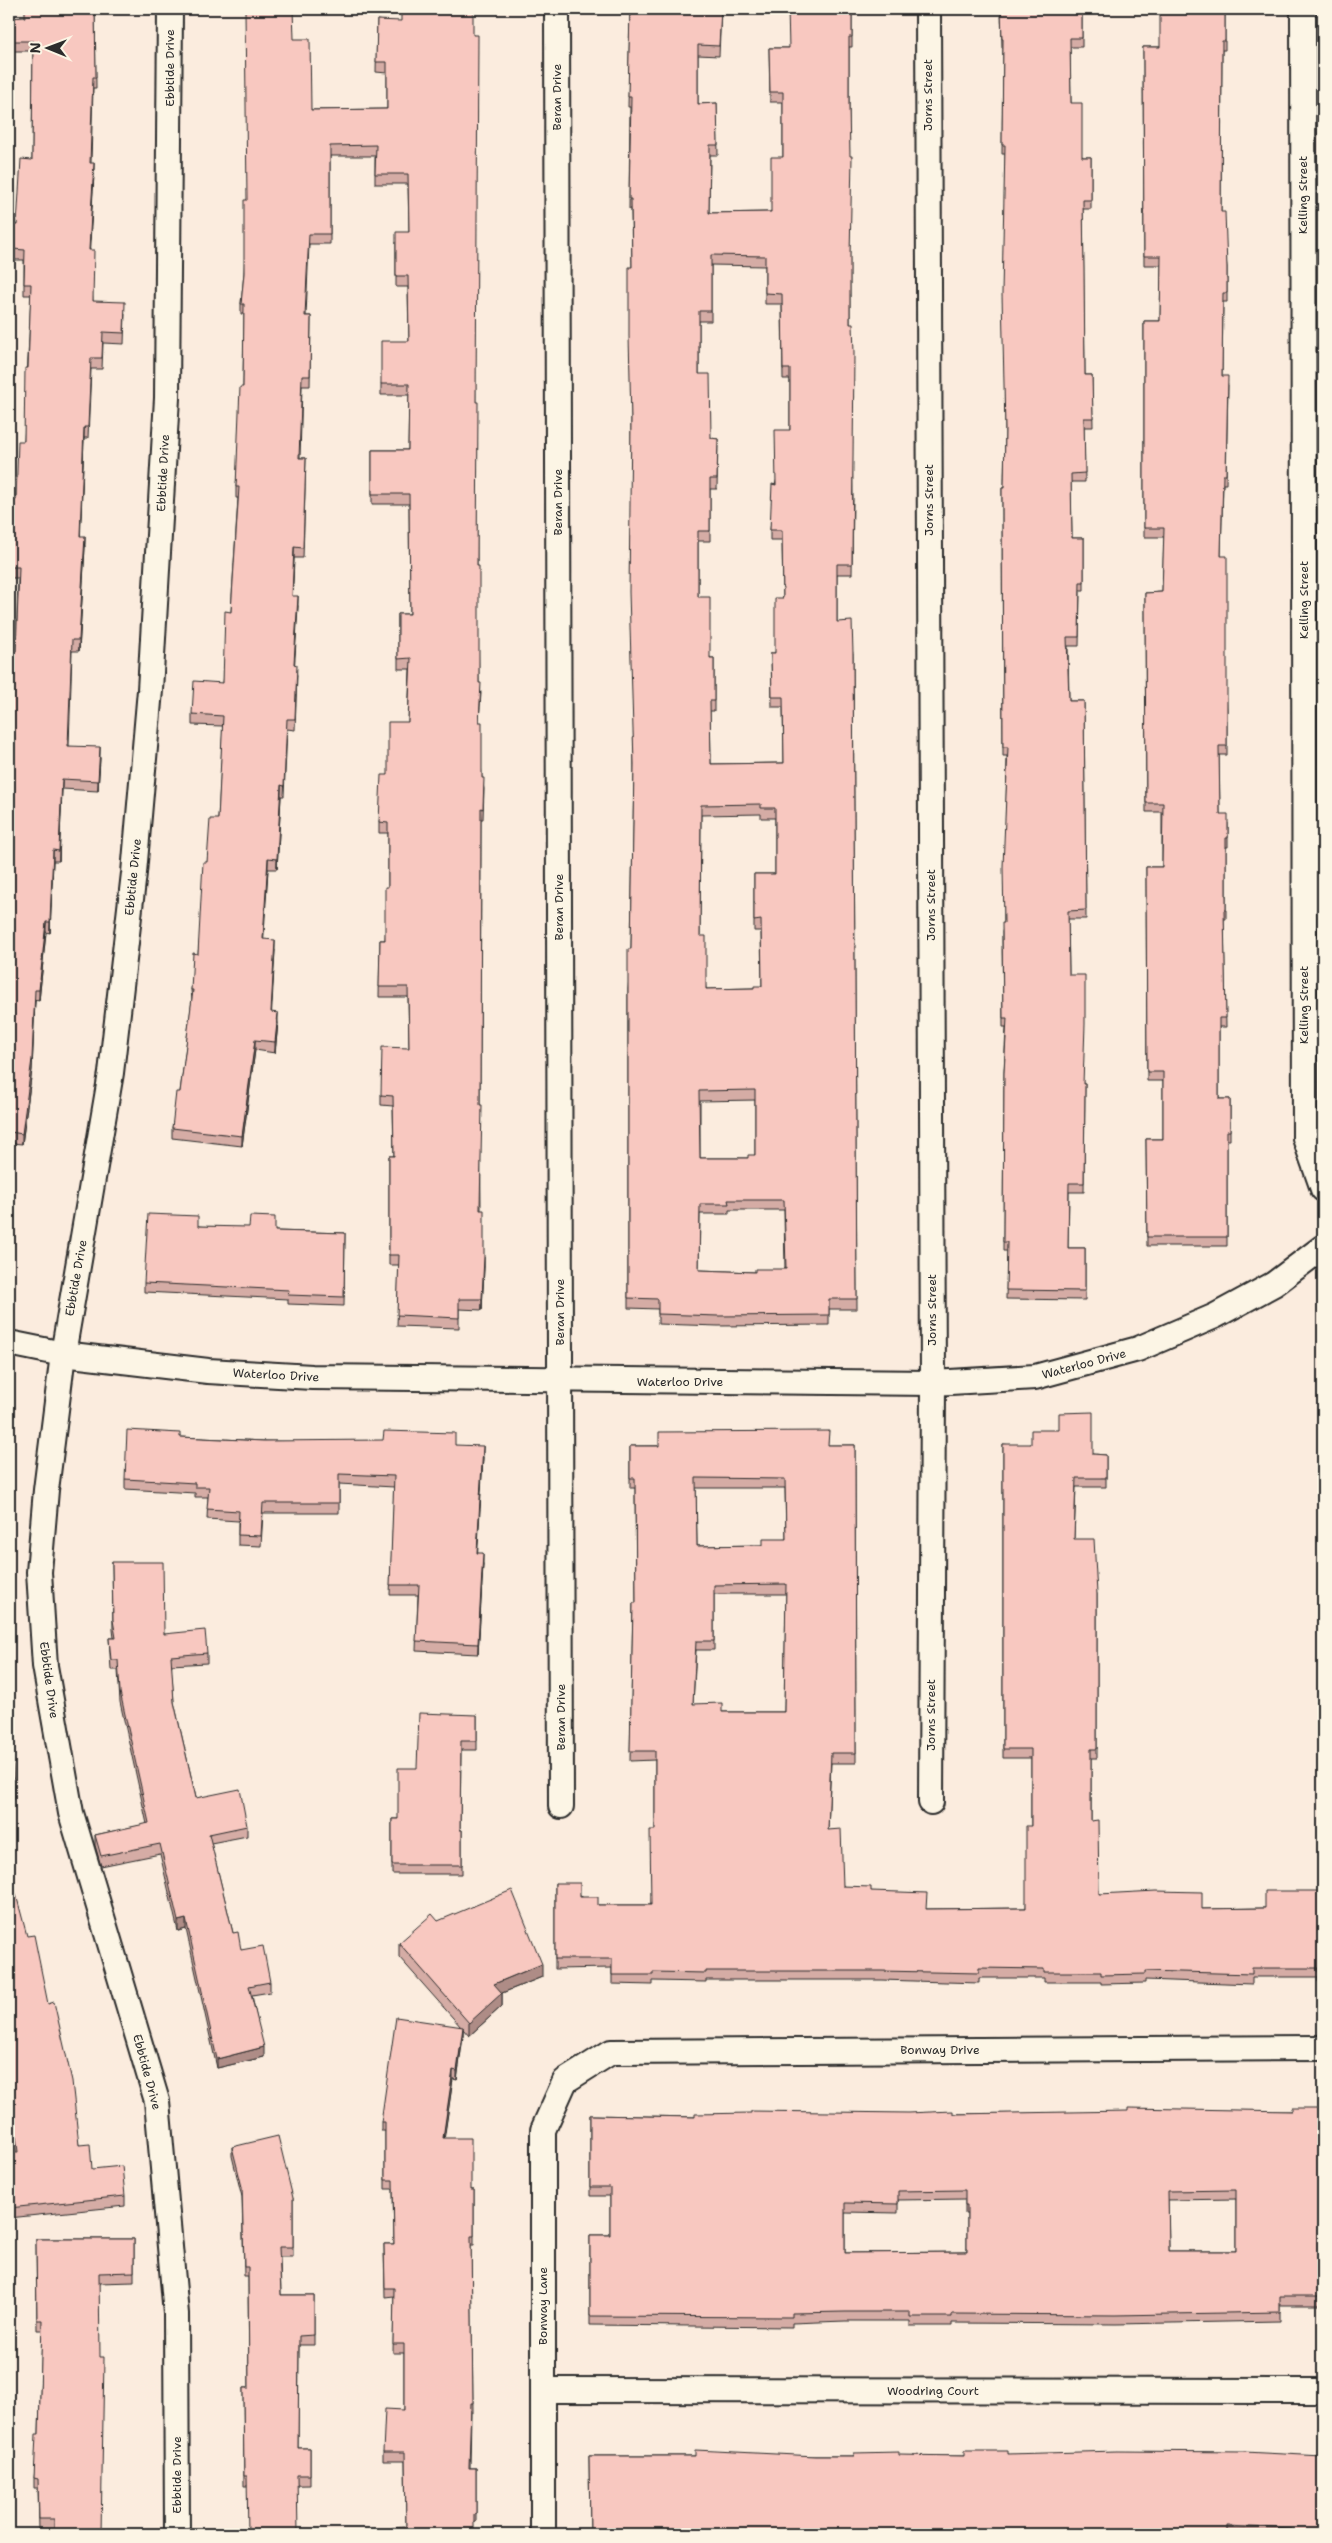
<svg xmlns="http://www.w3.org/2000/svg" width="1332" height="2543" viewBox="0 0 1332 2543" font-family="'Shantell Sans',sans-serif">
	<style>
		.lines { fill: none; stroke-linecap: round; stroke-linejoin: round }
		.street-casing { stroke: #2b2b2b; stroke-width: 28 }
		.street { stroke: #fcf5e5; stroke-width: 24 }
		.wall { fill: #d5aca5; stroke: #2b2b2b; fill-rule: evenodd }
		.shaded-wall { fill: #ae8c86; stroke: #2b2b2b }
		.building { fill: #f8c8c0; stroke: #2b2b2b; fill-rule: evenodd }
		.labels { text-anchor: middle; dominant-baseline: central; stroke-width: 4.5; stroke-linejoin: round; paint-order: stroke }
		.street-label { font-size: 12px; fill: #2b2b2b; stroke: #fcf5e5 }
	</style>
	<rect width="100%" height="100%" fill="#fbecde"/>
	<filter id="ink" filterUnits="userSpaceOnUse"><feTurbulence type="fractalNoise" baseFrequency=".02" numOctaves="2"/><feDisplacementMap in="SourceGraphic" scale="10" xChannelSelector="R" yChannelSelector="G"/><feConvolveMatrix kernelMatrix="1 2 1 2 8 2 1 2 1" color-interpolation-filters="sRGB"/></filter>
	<g filter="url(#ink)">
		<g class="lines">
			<g class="street-casing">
				<g id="street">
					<polyline points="170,9 167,398 150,690 134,873 111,1073 63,1354 46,1490 39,1572 45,1666 71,1813 157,2101 176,2314 177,2534"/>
					<polyline points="557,9 561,1806"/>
					<polyline points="928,9 933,1383 931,1802"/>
					<polyline points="1303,9 1305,1138 1323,1189"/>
					<polyline points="9,1343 63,1354 208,1371 312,1377 933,1383 1035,1377 1138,1349 1215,1316 1274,1284 1323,1247"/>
					<polyline points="543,2390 1323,2391"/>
					<polyline points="543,2534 543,2130 565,2081 611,2052 1323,2048"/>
				</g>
			</g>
			<use href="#street" class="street"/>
		</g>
		<g class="wall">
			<polygon points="95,9 96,88 93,88 91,163 94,174 89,250 93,301 125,313 124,344 103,343 102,369 91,369 88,438 84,438 80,536 85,547 79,651 72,651 69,746 100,758 98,791 62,789 59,861 53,861 50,933 46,932 39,1001 35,1000 32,1070 22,1144 11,1143 9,1169 9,650 16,651 18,578 9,578 9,499 16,500 24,441 31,295 24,295 24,260 13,260 13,225 17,225 32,160 33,51 9,51 9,18 25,17"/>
			<path d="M630 9H721L719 56 698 55V104L717 103 718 155H710L709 213 771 212 783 157V102H770L769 48H789L852 9V47H849V107L850 324 853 499 852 574H837V622L853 653 857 1309H829V1325L718 1326 658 1324V1309L628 1308V989L631 949 634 771 631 427 632 267 631 209H629L630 107H628ZM711 265 765 266V304H782L783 379H790V430L775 485 770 530V540H782L783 598 775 653H771L772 707H783L784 763 711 764 710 711H714V658H710L698 597V541H710V489H717L718 439 711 438 699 374V321H711ZM761 814V818H775V874H754V931H761L762 986 754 988 706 989 700 936 701 815ZM755 1100V1155L748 1158H700V1101ZM729 1210H784L785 1269 755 1272 699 1270 700 1214H729Z"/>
			<polygon points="1001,9 1082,9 1082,47 1070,47 1071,103 1082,157 1091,157 1091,209 1083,209 1085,375 1092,375 1093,427 1084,427 1085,482 1071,482 1072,538 1084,538 1084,590 1080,590 1079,646 1068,646 1069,701 1084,701 1086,919 1068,919 1069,975 1083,1084 1085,1084 1084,1192 1069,1192 1068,1248 1085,1248 1085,1300 1006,1299 1007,1251 1003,1251 1004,1073 1006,1027 1003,1027 1002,932 1004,923 1007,756 1003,756 1002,488 1004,488 1005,435 1005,154 1002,154 1003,48 1002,48"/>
			<polygon points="1222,10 1225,10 1225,50 1222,50 1221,212 1227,267 1227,302 1223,302 1222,376 1228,385 1226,484 1223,484 1221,556 1227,709 1227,755 1219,755 1220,814 1228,823 1228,847 1226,847 1226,919 1224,919 1226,1027 1219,1027 1219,1099 1230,1099 1230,1140 1227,1140 1227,1246 1147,1246 1146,1139 1163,1139 1163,1081 1147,1081 1146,867 1162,867 1162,812 1146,812 1145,593 1162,592 1164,537 1144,537 1144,321 1160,321 1161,265 1144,265 1143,47 1160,47"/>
			<polygon points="377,20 473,35 477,566 479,683 481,693 479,722 482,778 484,789 483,819 481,819 480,1105 481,1210 484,1267 482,1310 459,1309 459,1328 397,1326 399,1265 389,1265 389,1156 394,1156 393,1106 381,1105 381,1095 409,1048 408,997 379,997 380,940 385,940 388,887 388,833 379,833 379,822 388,775 408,722 410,669 398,669 398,614 410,614 409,504 372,504 372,450 408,450 409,395 381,395 381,384 409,341 408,287 396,287 396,242 409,232 408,184 375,184 375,156 330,156 330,244 309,244 306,316 311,316 310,386 302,386 300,458 306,458 303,558 294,558 292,596 298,606 294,664 297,675 295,730 287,729 284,796 281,796 277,869 268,869 263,939 275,950 271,1012 278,1023 275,1053 255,1050 242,1146 172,1138 172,1128 180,1092 192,1000 191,990 198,954 207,862 218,819 223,726 192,725 192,714 223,683 231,612 238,498 236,498 236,487 243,387 244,314 241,314 241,304 244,273 247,200 294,39 311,110 387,109 387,73 376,72"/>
			<polygon points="198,1226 275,1231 345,1233 344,1306 288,1304 288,1299 144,1292 144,1283"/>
			<polygon points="180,1437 264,1441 455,1445 483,1457 477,1553 483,1564 478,1654 416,1651 418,1595 390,1595 394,1487 339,1484 339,1513 263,1513 261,1546 238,1545 238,1521 207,1519 208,1497 195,1497 195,1493 125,1489 125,1479"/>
			<path d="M1003 1444 1093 1454 1106 1455V1487H1076L1074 1539 1097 1594V1758H1091V1821L1099 1894 1202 1909 1265 1908 1323 1891V1982H1318V1977H1252V1984L1145 1980V1983L1101 1984V1982H1044V1978H979V1983L881 1980H706V1982L653 1981V1985L612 1984V1968L555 1969V1883L598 1905H651L655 1830V1760L630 1761 633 1603H636L635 1488H630V1446L855 1445 856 1763H831L828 1830 843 1886 871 1891 926 1909 1026 1908 1031 1826V1758H1003ZM696 1488H785L786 1539 763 1545 697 1546ZM714 1594H786L784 1712H722L693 1704 696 1650H714Z"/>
			<polygon points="112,1562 164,1634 207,1653 207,1663 171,1665 174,1702 196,1798 247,1826 247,1836 211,1843 233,1933 241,1950 270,1982 270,1992 252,1995 264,2057 217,2068 186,1929 178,1931 160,1854 101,1866 95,1845 95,1835 147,1824 120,1702 118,1670 111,1670 109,1638 114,1638 113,1630"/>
			<polygon points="477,1715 477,1750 461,1750 460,1830 462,1830 462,1874 392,1874 392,1819 398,1819 417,1768"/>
			<polygon points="9,1751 14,1790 14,1800 9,1801"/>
			<polygon points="9,1868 79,2145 92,2169 125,2196 125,2206 9,2218 9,2152 16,2152 9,2087"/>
			<polygon points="438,1921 542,1977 502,1993 502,2006 469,2036 463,2029 463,2036 457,2080 453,2079 444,2138 471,2190 474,2190 474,2245 471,2245 473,2412 471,2412 470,2468 476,2468 476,2522 405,2527 406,2525 405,2461 383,2461 383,2452 404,2410 404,2353 393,2353 394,2296 385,2297 384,2244 394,2244 393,2189 385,2189 385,2131 381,2131 381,2122 461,2027 399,1957 399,1943"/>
			<path d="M1323 2108V2305H1280V2321L1116 2324 952 2323V2326H910V2321H845L792 2323V2327L590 2325V2235H610V2196H590V2115L695 2117 953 2114 1292 2111ZM965 2199V2214H967V2252L845 2253V2212L898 2213V2200ZM1236 2199V2251H1169L1168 2200Z"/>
			<polygon points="232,2147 293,2198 293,2257 280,2257 281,2295 314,2295 314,2345 299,2345 298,2448 310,2448 310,2485 244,2486 243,2388 249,2388 248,2276 244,2276 242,2197 232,2156"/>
			<polygon points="36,2239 134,2239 134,2282 99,2283 54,2529 39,2529 38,2488 34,2488 34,2478 39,2434 42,2330 37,2330"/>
			<polygon points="1008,2454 1323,2534 590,2534 589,2456 964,2456"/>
		</g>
		<g class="shaded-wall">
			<polygon points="94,163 94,174 89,261 89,250"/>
			<polygon points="84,427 84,438 80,546 80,536"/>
			<polygon points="85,536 85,547 79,651 79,640"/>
			<polygon points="294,547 294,558 292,606 292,596"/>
			<polygon points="298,596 298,606 294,675 294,664"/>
			<polygon points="100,747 100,758 98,791 98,781"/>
			<polygon points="62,779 62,789 59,861 59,851"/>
			<polygon points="281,785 281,796 277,869 277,859"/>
			<polygon points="53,850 53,861 50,933 50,922"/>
			<polygon points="268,858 268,869 263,950 263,939"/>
			<polygon points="46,922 46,932 39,1001 39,990"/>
			<polygon points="275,940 275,950 271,1022 271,1012"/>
			<polygon points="35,1000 32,1070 22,1144 22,1134"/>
			<polygon points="278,1013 278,1023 275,1053 275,1042"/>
			<polygon points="255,1040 255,1050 242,1146 242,1136"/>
			<polygon points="11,1132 11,1143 9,1169 9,1158"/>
			<polygon points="484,1257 484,1267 482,1310 482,1299"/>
			<polygon points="483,1446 483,1457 477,1564 477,1553"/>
			<polygon points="483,1553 483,1564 478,1654 478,1644"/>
			<polygon points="186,1919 186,1929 178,1931 178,1921"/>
			<polygon points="542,1964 542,1977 502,1993 502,2006 469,2036 469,2023 494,1984"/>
			<polygon points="463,2027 463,2036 457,2080 457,2071"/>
			<polygon points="264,2047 264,2057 217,2068 217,2059"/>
			<polygon points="453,2070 453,2079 443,2147 443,2138"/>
		</g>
		<g class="building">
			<polygon points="25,9 95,9 96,77 93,77 90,163 94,163 89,250 94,250 93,301 125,302 124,333 103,332 102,358 91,358 88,427 84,427 80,536 85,536 79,640 72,640 68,746 100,747 98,781 62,779 59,851 53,850 50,922 46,922 39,990 35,990 32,1059 22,1134 11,1132 9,1158 9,650 16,651 19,567 9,567 9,499 16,500 18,441 24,441 25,368 28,368 31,284 24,284 25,250 13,249 13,225 17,225 21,159 32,160 33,41 9,41 9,18 25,17"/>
			<polygon points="245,9 293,9 294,39 310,39 311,110 387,109 387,62 376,62 377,20 401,21 401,9 473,9 473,35 478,35 476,402 478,402 477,566 479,566 479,683 481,683 479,722 482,722 482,778 484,778 483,809 481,808 480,1105 482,1105 480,1210 484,1210 484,1257 482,1299 459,1299 459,1318 397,1315 399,1255 389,1255 389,1156 394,1156 393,1096 381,1095 382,1047 409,1048 408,987 379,987 380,940 385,940 385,887 388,887 388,823 379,822 381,775 388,775 388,722 408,722 411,658 398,659 398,614 410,614 409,494 372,494 372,450 408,450 409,384 381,384 381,341 409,341 408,276 396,276 396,232 409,232 408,174 375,174 376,145 330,146 330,234 309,234 305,316 311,316 310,376 302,376 299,458 306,458 303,548 294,547 292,596 298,596 294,664 297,665 295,719 287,719 284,786 281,785 277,859 268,858 263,939 275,940 271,1012 278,1013 275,1042 255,1040 242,1136 172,1128 176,1092 180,1092 193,990 191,990 193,953 198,954 203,862 207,862 210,819 218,819 223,716 192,714 194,681 223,683 225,611 231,612 239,487 236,487 240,387 243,387 244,304 241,304 244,273 244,200 247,200"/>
			<path d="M630 9H721L719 46 698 45V104L717 103 718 145H710L709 213 771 212V157H783V92H770L769 48H789L788 9H852V37H849V105L850 156H852L850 256V324H853L854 353 852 564H837V622L852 621 853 653 857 1299H829V1315L718 1316 658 1314V1299L628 1298V949H631L634 764 629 592 631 420 629 336V267H632L631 199H629L631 97H628ZM711 255 765 256V293L782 294 783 369H790V430H775L776 485 772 484 770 530H782L783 598H775V653H771L772 697H783L784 763 711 764 710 701H714V658H710V597H698V531H710V479H717L718 439 711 438 710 374H699V311H711ZM761 804V808H775V874H754V921L761 920 762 986H754V988L706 989V936H700L701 805ZM755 1090V1155H748V1158H700L699 1091ZM728 1200H784L786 1269H755V1272L699 1270 700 1204H729Z"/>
			<polygon points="1001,9 1082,9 1082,38 1070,38 1071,103 1082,103 1082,157 1091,157 1091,200 1083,200 1084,270 1085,375 1092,375 1093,418 1084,418 1085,473 1071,474 1072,538 1084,538 1084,582 1080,582 1079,637 1067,637 1069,701 1084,701 1086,910 1068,911 1069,975 1085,975 1085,1024 1083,1084 1085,1084 1084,1183 1069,1183 1068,1248 1085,1248 1085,1291 1006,1290 1007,1242 1003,1242 1004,1073 1007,1018 1003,1018 1002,923 1004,923 1003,867 1008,747 1003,747 1002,488 1004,488 1005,429 1002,294 1005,145 1002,145 1003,39 1002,39"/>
			<polygon points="1160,9 1222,9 1222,10 1225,10 1225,41 1222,41 1221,212 1225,212 1227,267 1227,293 1223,293 1222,376 1228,376 1226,475 1223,475 1221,556 1227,556 1227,746 1219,746 1220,814 1228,814 1228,838 1226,838 1226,910 1224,910 1226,1018 1219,1018 1219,1099 1230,1099 1230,1131 1227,1131 1227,1237 1147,1237 1146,1139 1163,1139 1163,1072 1147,1072 1146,867 1162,867 1163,803 1146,803 1145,593 1162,592 1164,528 1144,528 1144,321 1160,321 1161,256 1144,256 1143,47 1160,47"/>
			<polygon points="148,1214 198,1216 198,1226 249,1227 250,1216 275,1217 275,1231 345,1233 344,1297 288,1295 289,1290 144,1283"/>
			<path d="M1093 1412V1454L1106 1455V1478H1076L1074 1539H1094L1097 1594V1749H1091V1821L1098 1820 1099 1894 1156 1891 1202 1892V1909L1265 1908V1891H1323V1972H1318V1968H1252V1974L1145 1971V1974L1101 1975V1972H1044V1969L979 1968V1973L881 1971H706V1973L653 1972V1975H612V1959H555V1883H580V1897H598V1905H651L650 1830H655V1751H630L633 1603H636L635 1478H630V1446H659V1432L829 1431 828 1445H855L856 1753H831L828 1830 841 1829 843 1886 871 1887V1891L927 1893 926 1909 1026 1908V1826H1031V1749H1003V1444H1031V1430H1059V1413ZM696 1478 785 1479 786 1539H763V1545L697 1546ZM786 1584 784 1712H722V1703L693 1704 696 1641H714V1585Z"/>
			<polygon points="127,1430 180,1433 180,1437 264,1441 383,1440 384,1431 455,1433 455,1445 483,1446 477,1553 483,1553 478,1644 416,1641 419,1585 390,1585 394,1476 339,1474 339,1503 263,1503 261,1536 238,1535 239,1511 207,1509 209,1487 195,1487 195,1483 125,1479"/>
			<polygon points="112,1562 163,1562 164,1634 205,1630 207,1653 171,1656 174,1702 196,1798 240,1789 247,1826 209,1834 233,1933 238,1932 241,1950 263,1946 270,1982 249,1986 264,2047 217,2059 186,1919 178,1921 160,1844 101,1856 95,1835 149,1823 120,1692 118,1660 111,1660 109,1638 116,1638 113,1620"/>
			<polygon points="419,1713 477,1715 477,1741 461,1741 460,1830 462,1830 462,1865 392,1865 392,1819 398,1819 398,1768 417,1768"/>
			<polygon points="9,1751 12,1751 14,1790 9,1791"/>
			<polygon points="9,1868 27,1936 34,1935 48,2004 54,2002 72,2081 79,2145 90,2144 92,2169 122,2166 125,2196 9,2208 9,2152 18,2152 9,2077"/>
			<polygon points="512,1890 542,1964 494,1984 502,1993 469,2023 399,1943 432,1914 438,1921"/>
			<polygon points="396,2017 463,2027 457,2071 453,2070 443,2138 471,2138 471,2190 474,2190 474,2236 471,2236 473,2403 471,2403 469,2468 476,2468 476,2513 474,2514 474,2534 392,2534 392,2528 405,2527 406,2525 405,2452 383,2452 385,2409 404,2410 404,2344 393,2344 394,2288 385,2288 384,2244 394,2244 393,2180 385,2180 385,2122 381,2122"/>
			<path d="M1128 2108 1292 2111V2108H1323V2296H1280V2312L1116 2315 952 2314V2317H910V2312H845L792 2313V2317L590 2316V2235H610V2187H590V2115L695 2117V2114L751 2113V2111L908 2113 953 2111V2114L1128 2111ZM965 2190V2205H967V2252L845 2253V2203L898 2204V2191ZM1236 2190V2251H1169L1168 2191Z"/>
			<polygon points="278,2136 293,2198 293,2247 279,2247 281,2295 314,2295 314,2335 299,2336 298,2448 310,2448 310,2475 297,2475 298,2534 248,2534 247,2476 244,2476 243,2388 249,2388 248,2267 244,2267 242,2187 232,2147"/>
			<polygon points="36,2239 134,2239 134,2272 99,2273 100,2357 104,2357 101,2534 54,2534 54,2519 39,2519 38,2479 34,2478 36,2434 39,2434 42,2320 37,2320"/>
			<polygon points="695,2450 816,2456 854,2456 854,2453 899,2452 899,2455 964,2456 964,2451 1008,2451 1008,2454 1117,2451 1244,2452 1323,2456 1323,2534 1291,2534 1291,2529 1227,2526 1227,2533 1171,2533 1171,2534 1021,2534 1021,2533 964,2533 964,2529 899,2528 900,2534 606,2534 606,2531 590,2531 589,2456 695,2456"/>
		</g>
	</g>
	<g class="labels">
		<g class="street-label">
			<text transform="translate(170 68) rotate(-90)">Ebbtide Drive</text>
			<text transform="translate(928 95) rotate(-90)">Jorns Street</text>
			<text transform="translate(557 97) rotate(-90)">Beran Drive</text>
			<text transform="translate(1303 195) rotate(-90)">Kelling Street</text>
			<text transform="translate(163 473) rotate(-87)">Ebbtide Drive</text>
			<text transform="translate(929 500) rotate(-90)">Jorns Street</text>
			<text transform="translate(558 502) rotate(-90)">Beran Drive</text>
			<text transform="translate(1304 600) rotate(-90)">Kelling Street</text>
			<text transform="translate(133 877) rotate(-84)">Ebbtide Drive</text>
			<text transform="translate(931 905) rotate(-90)">Jorns Street</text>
			<text transform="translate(559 907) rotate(-90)">Beran Drive</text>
			<text transform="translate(1304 1005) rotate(-90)">Kelling Street</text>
			<text transform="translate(76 1278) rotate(-80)">Ebbtide Drive</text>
			<text transform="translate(932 1310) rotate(-90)">Jorns Street</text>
			<text transform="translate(560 1312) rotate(-90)">Beran Drive</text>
			<text transform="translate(1084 1364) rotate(-15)">Waterloo Drive</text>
			<text transform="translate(276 1375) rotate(3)">Waterloo Drive</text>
			<text x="680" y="1382">Waterloo Drive</text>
			<text transform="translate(49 1680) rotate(82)">Ebbtide Drive</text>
			<text transform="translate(931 1715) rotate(-90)">Jorns Street</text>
			<text transform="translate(561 1717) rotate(-90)">Beran Drive</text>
			<text x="940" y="2050">Bonway Drive</text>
			<text transform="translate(147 2072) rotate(75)">Ebbtide Drive</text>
			<text transform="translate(543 2306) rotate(-90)">Bonway Lane</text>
			<text x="933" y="2391">Woodring Court</text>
			<text transform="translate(177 2475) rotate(-90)">Ebbtide Drive</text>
		</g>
	</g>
	<rect width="1332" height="2543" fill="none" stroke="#fcf5e5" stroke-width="30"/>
	<rect x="15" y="15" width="1302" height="2513" fill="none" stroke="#2b2b2b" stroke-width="2" filter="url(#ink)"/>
	<g transform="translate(48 48) rotate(271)" stroke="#fcf5e5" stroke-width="4" paint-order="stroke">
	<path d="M0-4L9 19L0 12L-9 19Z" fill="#2b2b2b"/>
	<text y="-8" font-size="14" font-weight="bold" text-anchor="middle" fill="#2b2b2b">N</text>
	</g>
</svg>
